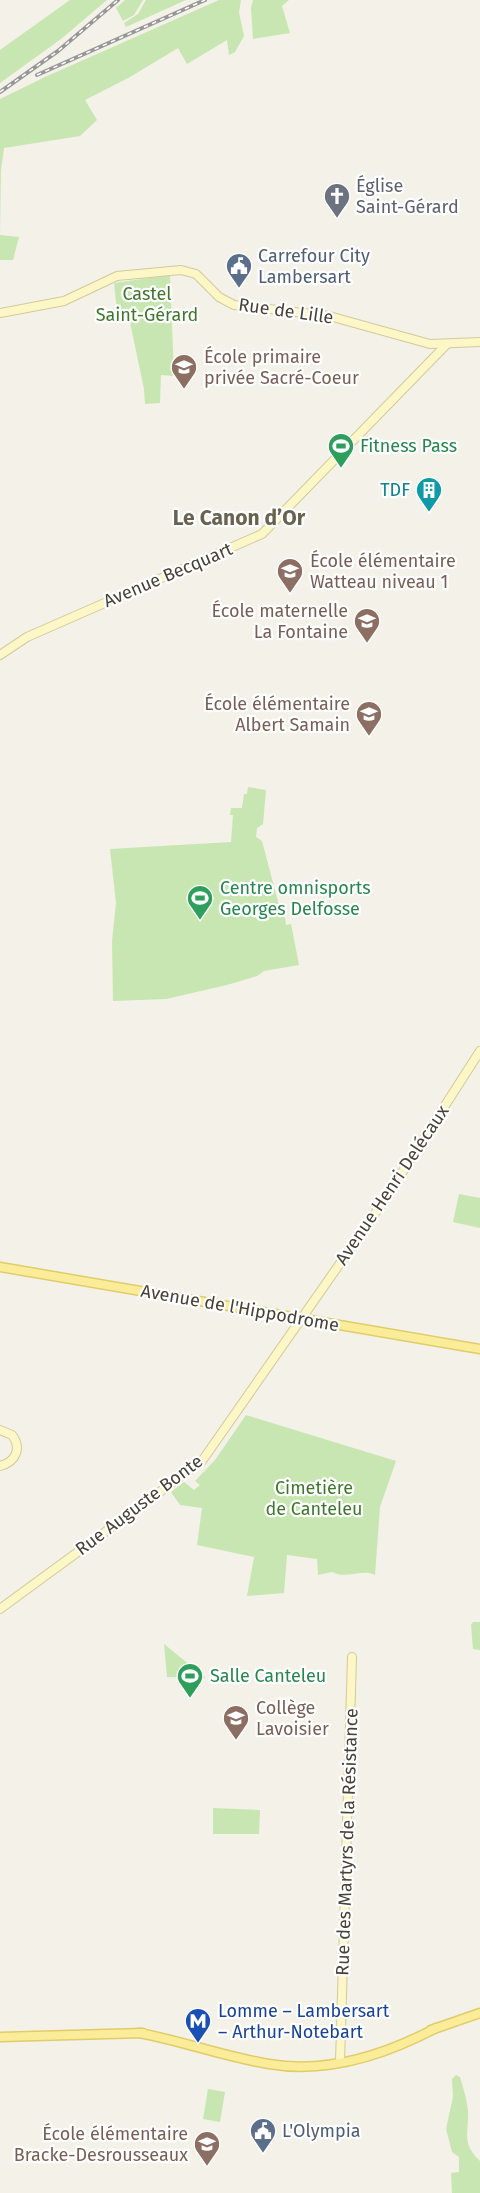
<svg xmlns="http://www.w3.org/2000/svg" width="480" height="2193" viewBox="0 0 480 2193" font-family="'Fira Sans',sans-serif">
	<style>
		.green { fill: #c8e6b2 }
		.lines { fill: none; stroke-linecap: round; stroke-linejoin: round }
		.secondary-casing { stroke: #d2ca99; stroke-width: 10 }
		.primary-casing { stroke: #e0cc69; stroke-width: 11 }
		.secondary { stroke: #fdf7c8; stroke-width: 8 }
		.primary { stroke: #fbec99; stroke-width: 8 }
		.rail-casing { stroke: #979797; stroke-width: 4 }
		.rail { stroke: #fff; stroke-width: 1.5; stroke-dasharray: 4.5; stroke-linecap: butt }
		.labels { text-anchor: middle; dominant-baseline: central; stroke-width: 4.5; stroke-linejoin: round; paint-order: stroke }
		.worship-label { font-size: 18px; fill: #5b616d; stroke: #fff; text-anchor: start }
		.service-label { font-size: 18px; fill: #4e5e75; stroke: #fff; text-anchor: start }
		.park-label { font-size: 18px; fill: #3e772c; stroke: #fff }
		.street-label { font-size: 18px; fill: #464237; stroke: #fff }
		.education-label { font-size: 18px; fill: #785e54; stroke: #fff; text-anchor: start }
		.leisure-label { font-size: 18px; fill: #27864d; stroke: #fff; text-anchor: start }
		.culture-label { font-size: 18px; fill: #0d838f; stroke: #fff; text-anchor: end }
		.transit-label { font-size: 18px; fill: #164399; stroke: #fff; text-anchor: start }
		.quarter-label { font-size: 21px; font-weight: bold; fill: #69624e; stroke: #fff }
	</style>
	<rect width="100%" height="100%" fill="#f3f1e8"/>
	<g class="green">
		<polygon points="70,0 107,0 61,39 0,83 0,50"/>
		<polygon points="125,0 143,0 134,15 123,21 116,8"/>
		<polygon points="146,0 186,0 126,27 124,23 138,14"/>
		<polygon points="219,0 241,0 239,12 244,36 235,52 229,55 227,40 187,64 178,48 130,77 85,100 97,120 80,136 4,148 1,170 0,235 19,237 13,260 0,260 0,99 45,77"/>
		<polygon points="253,0 289,0 282,6 290,33 253,39 251,8"/>
		<polygon points="170,275 174,376 161,375 160,403 145,404 144,389 130,322 118,321 114,283"/>
		<polygon points="248,787 266,790 263,824 257,828 256,837 262,841 282,917 285,917 286,925 291,924 299,965 264,971 257,976 227,985 166,999 113,1001 112,941 116,903 110,849 231,842 233,815 230,815 231,808 242,808 244,794 247,794"/>
		<polygon points="459,1194 480,1198 480,1228 453,1222"/>
		<path d="M246 1415 396 1461 380 1507 375 1575C362 1568 347 1580 332 1572L318 1575 317 1559 287 1555 284 1593 247 1596 254 1557 197 1545 202 1508 180 1505 171 1492 184 1482 194 1490 200 1485 195 1481 215 1460Z"/>
		<polygon points="473,1622 480,1622 480,1650 473,1649 471,1625"/>
		<polygon points="164,1644 206,1678 167,1677"/>
		<polygon points="213,1808 260,1810 259,1834 213,1834"/>
		<path d="M456 2075 460 2077C463 2087 467 2100 468 2111 469 2133 461 2143 480 2161V2193H452L451 2173 459 2172V2157L452 2152 446 2129 453 2097 452 2079Z"/>
		<polygon points="208,2089 225,2092 220,2122 203,2119"/>
	</g>
	<g class="lines">
		<g class="secondary-casing">
			<g id="secondary">
				<polyline points="0,313 64,301 117,276 181,270 196,274 219,297 234,305 329,316 430,344 480,342"/>
				<polyline points="0,655 27,637 262,534 446,345"/>
				<path d="M0 1430 12 1435C22 1448 16 1462 0 1466"/>
				<polyline points="0,1609 202,1461 385,1199 480,1051"/>
				<polyline points="340,2062 352,1657"/>
			</g>
		</g>
		<g class="primary-casing">
			<g id="primary">
				<polyline points="0,1267 480,1349"/>
				<polyline points="431,2030 480,2013"/>
				<path d="M139 2033C183 2041 225 2057 269 2064 327 2074 385 2055 436 2028"/>
				<polyline points="0,2037 143,2033"/>
			</g>
		</g>
		<use href="#secondary" class="secondary"/>
		<use href="#primary" class="primary"/>
		<g class="rail-casing">
			<g id="rail">
				<polyline points="37,75 205,0"/>
				<polyline points="0,92 58,51 118,0"/>
			</g>
		</g>
		<use href="#rail" class="rail"/>
	</g>
	<defs>
		<g id="church-pin" transform="scale(1.35)"><path d="M0 17L-7.5 6A9.5 9.5 0 1 1 7.5 6Z" fill="#6b7280" stroke="#fff"/><path d="M-1.2-6h2.4v3.5h3.3v2.4h-3.3V6h-2.4V-.1h-3.3v-2.4h3.3Z" fill="#fff"/></g>
		<g id="civic-pin" transform="scale(1.35)"><path d="M0 17L-7.5 6A9.5 9.5 0 1 1 7.5 6Z" fill="#5c6f8a" stroke="#fff"/><path d="M-.6-6.5H3V-4.5H.6V-3L4-1V1h2V6H-6V1h2V-1L-.6-3ZM-1.2 2.5V6h2.4V2.5Z" fill="#fff"/></g>
		<g id="school-pin" transform="scale(1.35)"><path d="M0 17L-7.5 6A9.5 9.5 0 1 1 7.5 6Z" fill="#8d6e63" stroke="#fff"/><path d="M0-5L7-2L0 1L-7-2ZM-4 1L0 2.5L4 1V4Q0 6-4 4Z" fill="#fff"/></g>
		<g id="stadium-pin" transform="scale(1.35)"><path d="M0 17L-7.5 6A9.5 9.5 0 1 1 7.5 6Z" fill="#2e9e5b" stroke="#fff"/><path d="M0-5a6.5 5 0 1 0 0 10a6.5 5 0 1 0 0-10ZM-3.5-1.8h7v3.6h-7Z" fill="#fff"/></g>
		<g id="building-pin" transform="scale(1.35)"><path d="M0 17L-7.5 6A9.5 9.5 0 1 1 7.5 6Z" fill="#0f9aa8" stroke="#fff"/><path d="M-4-6H4V6H1V3H-1V6H-4ZM-2.5-4.3h1.7v1.8h-1.7ZM.8-4.3h1.7v1.8H.8ZM-2.5-1h1.7V.8h-1.7ZM.8-1h1.7V.8H.8Z" fill="#fff"/></g>
		<g id="metro-pin" transform="scale(1.35)"><path d="M0 17L-7.5 6A9.5 9.5 0 1 1 7.5 6Z" fill="#1a4fb4" stroke="#fff"/><path d="M-5.5 5V-5H-3L0 0L3-5H5.5V5H3V-.5L0 4L-3-.5V5Z" fill="#fff"/></g>
	</defs>
	<g fill-rule="evenodd">
		<use href="#church-pin" x="337" y="196"/>
		<use href="#civic-pin" x="239" y="266"/>
		<use href="#school-pin" x="184" y="367"/>
		<use href="#stadium-pin" x="341" y="446"/>
		<use href="#building-pin" x="429" y="490"/>
		<use href="#school-pin" x="290" y="571"/>
		<use href="#school-pin" x="367" y="621"/>
		<use href="#school-pin" x="369" y="714"/>
		<use href="#stadium-pin" x="200" y="898"/>
		<use href="#stadium-pin" x="190" y="1676"/>
		<use href="#school-pin" x="236" y="1718"/>
		<use href="#metro-pin" x="198" y="2021"/>
		<use href="#civic-pin" x="263" y="2131"/>
		<use href="#school-pin" x="207" y="2144"/>
	</g>
	<g class="labels">
		<g class="worship-label">
			<text x="356" y="186">Église<tspan x="356" dy="21">Saint-Gérard</tspan></text>
		</g>
		<g class="service-label">
			<text x="258" y="256">Carrefour City<tspan x="258" dy="21">Lambersart</tspan></text>
			<text x="282" y="2131">L'Olympia</text>
		</g>
		<g class="park-label">
			<text x="147" y="294">Castel<tspan x="147" dy="21">Saint-Gérard</tspan></text>
			<text x="314" y="1488">Cimetière<tspan x="314" dy="21">de Canteleu</tspan></text>
		</g>
		<g class="street-label">
			<text transform="translate(286 311) rotate(8)">Rue de Lille</text>
			<text transform="translate(168 575) rotate(-23)">Avenue Becquart</text>
			<text transform="translate(392 1185) rotate(-56)">Avenue Henri Delécaux</text>
			<text transform="translate(240 1308) rotate(10)">Avenue de l'Hippodrome</text>
			<text transform="translate(139 1505) rotate(-37)">Rue Auguste Bonte</text>
			<text transform="translate(347 1842) rotate(-88)">Rue des Martyrs de la Résistance</text>
		</g>
		<g class="education-label">
			<text x="204" y="357">École primaire<tspan x="204" dy="21">privée Sacré-Coeur</tspan></text>
			<text x="310" y="561">École élémentaire<tspan x="310" dy="21">Watteau niveau 1</tspan></text>
			<text x="348" y="611" text-anchor="end">École maternelle<tspan x="348" dy="21">La Fontaine</tspan></text>
			<text x="350" y="704" text-anchor="end">École élémentaire<tspan x="350" dy="21">Albert Samain</tspan></text>
			<text x="256" y="1708">Collège<tspan x="256" dy="21">Lavoisier</tspan></text>
			<text x="188" y="2134" text-anchor="end">École élémentaire<tspan x="188" dy="21">Bracke-Desrousseaux</tspan></text>
		</g>
		<g class="leisure-label">
			<text x="360" y="446">Fitness Pass</text>
			<text x="220" y="888">Centre omnisports<tspan x="220" dy="21">Georges Delfosse</tspan></text>
			<text x="210" y="1676">Salle Canteleu</text>
		</g>
		<g class="culture-label">
			<text x="410" y="490">TDF</text>
		</g>
		<g class="transit-label">
			<text x="218" y="2011">Lomme – Lambersart<tspan x="218" dy="21">– Arthur-Notebart</tspan></text>
		</g>
		<g class="quarter-label">
			<text x="239" y="518">Le Canon d’Or</text>
		</g>
	</g>
</svg>
